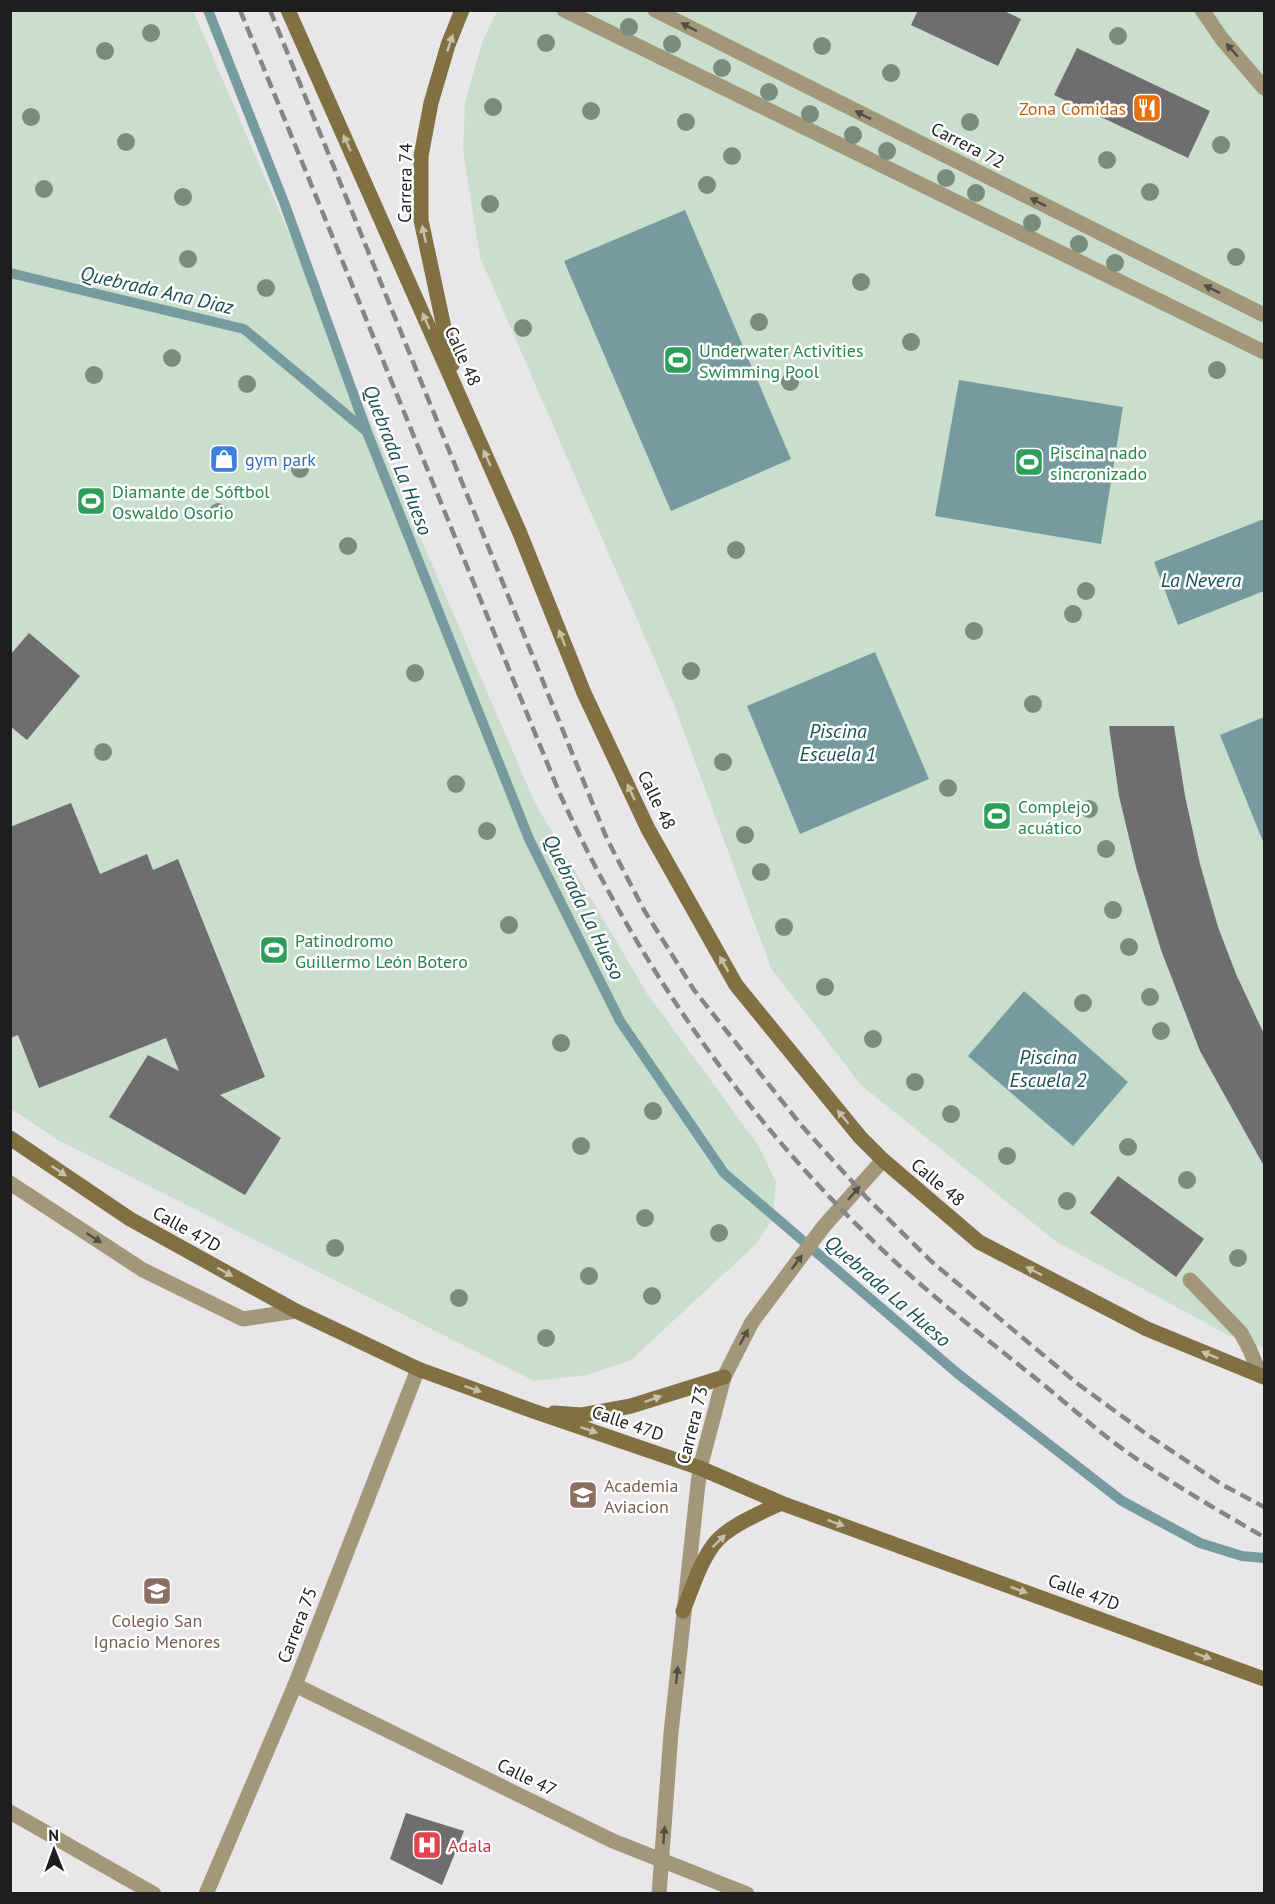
<svg xmlns="http://www.w3.org/2000/svg" width="1275" height="1904" viewBox="0 0 1275 1904" font-family="'PT Sans',sans-serif">
	<style>
		.green { fill: #cadecd }
		.water { fill: #769b9e }
		.lines { fill: none; stroke-linecap: round; stroke-linejoin: round }
		.stream { stroke: #769b9e; stroke-width: 10 }
		.building { fill: #6f6d70 }
		.service { stroke: #a29778; stroke-width: 15 }
		.pedestrian { stroke: #a29778; stroke-width: 15 }
		.minor { stroke: #a29778; stroke-width: 15 }
		.tertiary { stroke: #a29778; stroke-width: 15 }
		.secondary { stroke: #817041; stroke-width: 15 }
		.rail { stroke: #868487; stroke-width: 4.5; stroke-dasharray: 12 6; stroke-linecap: butt }
		.tree { fill: #788d7e }
		.oneway { fill: #534e43 }
		.oneway2 { fill: #c6bfaa }
		.labels { text-anchor: middle; dominant-baseline: central; stroke-width: 5; stroke-linejoin: round; paint-order: stroke }
		.food-label { font-size: 18px; fill: #c56008; stroke: #fff; text-anchor: end }
		.street-label { font-size: 18px; fill: #1e1d1f; stroke: #fff }
		.leisure-label { font-size: 18px; fill: #27864d; stroke: #fff; text-anchor: start }
		.shop-label { font-size: 18px; fill: #366cbe; stroke: #fff; text-anchor: start }
		.education-label { font-size: 18px; fill: #785e54; stroke: #fff; text-anchor: start }
		.health-label { font-size: 18px; fill: #be3a42; stroke: #fff; text-anchor: start }
		.water-label { font-size: 20px; font-style: italic; fill: #195054; stroke: #fff }
	</style>
	<rect width="100%" height="100%" fill="#e8e6e9"/>
	<g class="green">
		<polygon points="11,11 193,11 535,803 646,992 758,1145 776,1182 772,1220 755,1245 631,1360 587,1375 534,1381 58,1140 11,1109"/>
		<polygon points="497,11 1264,11 1264,1348 1228,1335 1057,1242 861,1085 771,968 673,702 480,257 463,151 465,102 482,43"/>
	</g>
	<g class="water">
		<polygon points="685,210 791,459 671,511 564,261"/>
		<polygon points="959,380 1123,407 1101,544 935,516"/>
		<polygon points="1264,519 1264,591 1178,625 1154,562"/>
		<polygon points="875,652 929,779 800,834 747,706"/>
		<polygon points="1264,717 1264,844 1220,735"/>
		<polygon points="1024,991 1128,1082 1073,1146 968,1056"/>
	</g>
	<g class="lines">
		<g class="stream">
			<polyline points="208,10 285,205 367,432 529,839 620,1021 724,1173 957,1373 1122,1501 1200,1543 1242,1556 1264,1558"/>
			<polyline points="10,273 244,329 366,431"/>
		</g>
	</g>
	<g class="building">
		<polygon points="918,10 1002,10 1021,19 998,66 911,25"/>
		<polygon points="1077,48 1210,111 1188,158 1054,95"/>
		<polygon points="29,633 80,676 27,740 10,726 10,655"/>
		<polygon points="1109,726 1174,726 1185,796 1200,864 1218,927 1236,974 1264,1034 1264,1166 1200,1051 1161,950 1136,867 1119,796"/>
		<polygon points="71,803 100,874 147,854 153,870 178,859 265,1077 220,1095 281,1138 245,1195 109,1117 148,1055 179,1071 166,1038 39,1088 18,1035 10,1038 10,827"/>
		<polygon points="1118,1176 1204,1239 1176,1277 1090,1213"/>
		<polygon points="406,1813 464,1831 442,1885 390,1859"/>
	</g>
	<g class="lines">
		<g class="service">
			<polyline points="655,10 1264,315"/>
			<polyline points="1202,10 1222,39 1264,88"/>
			<polyline points="10,1183 143,1270 243,1319 296,1311"/>
			<polyline points="1190,1280 1241,1333 1250,1350 1260,1375"/>
		</g>
		<polyline class="pedestrian" points="564,10 1264,352"/>
		<g class="minor">
			<polyline points="295,1685 613,1841 747,1894"/>
			<polyline points="10,1812 154,1894"/>
			<polyline points="206,1894 295,1685 418,1369"/>
		</g>
		<polyline class="tertiary" points="659,1894 671,1733 697,1493 700,1468 724,1377 752,1322 824,1226 883,1160"/>
		<g class="secondary">
			<polyline points="288,10 519,531 584,693 648,829 736,985 860,1137 883,1160 979,1242 1147,1329 1264,1377"/>
			<polyline points="452,365 421,220 421,156 431,103 448,45 462,10"/>
			<polyline points="10,1138 130,1219 296,1311 418,1369 533,1411 700,1468 781,1503 1264,1679"/>
			<polyline points="554,1413 582,1415 631,1406 724,1377"/>
			<path d="M683 1611C692 1589 699 1564 714 1544 728 1526 761 1513 781 1503"/>
		</g>
		<g class="rail">
			<path d="M240 10 559 792C633 955 736 1107 865 1233 914 1282 970 1326 1024 1369 1060 1397 1094 1429 1131 1455 1174 1485 1219 1511 1264 1537"/>
			<polyline points="270,10 607,839 644,910 694,990 801,1125 866,1197 932,1262 1078,1384 1145,1433 1221,1484 1264,1507"/>
		</g>
	</g>
	<g class="tree">
		<circle cx="629" cy="27" r="9"/>
		<circle cx="151" cy="33" r="9"/>
		<circle cx="1118" cy="36" r="9"/>
		<circle cx="546" cy="43" r="9"/>
		<circle cx="672" cy="44" r="9"/>
		<circle cx="822" cy="46" r="9"/>
		<circle cx="105" cy="51" r="9"/>
		<circle cx="722" cy="68" r="9"/>
		<circle cx="891" cy="73" r="9"/>
		<circle cx="769" cy="92" r="9"/>
		<circle cx="493" cy="107" r="9"/>
		<circle cx="591" cy="111" r="9"/>
		<circle cx="810" cy="114" r="9"/>
		<circle cx="31" cy="117" r="9"/>
		<circle cx="686" cy="122" r="9"/>
		<circle cx="970" cy="122" r="9"/>
		<circle cx="853" cy="135" r="9"/>
		<circle cx="126" cy="142" r="9"/>
		<circle cx="1221" cy="145" r="9"/>
		<circle cx="887" cy="151" r="9"/>
		<circle cx="732" cy="156" r="9"/>
		<circle cx="1107" cy="160" r="9"/>
		<circle cx="946" cy="178" r="9"/>
		<circle cx="707" cy="185" r="9"/>
		<circle cx="44" cy="189" r="9"/>
		<circle cx="1150" cy="192" r="9"/>
		<circle cx="976" cy="193" r="9"/>
		<circle cx="183" cy="197" r="9"/>
		<circle cx="490" cy="204" r="9"/>
		<circle cx="1032" cy="223" r="9"/>
		<circle cx="1079" cy="244" r="9"/>
		<circle cx="1236" cy="257" r="9"/>
		<circle cx="188" cy="259" r="9"/>
		<circle cx="1115" cy="263" r="9"/>
		<circle cx="861" cy="282" r="9"/>
		<circle cx="266" cy="288" r="9"/>
		<circle cx="759" cy="322" r="9"/>
		<circle cx="523" cy="328" r="9"/>
		<circle cx="911" cy="342" r="9"/>
		<circle cx="172" cy="358" r="9"/>
		<circle cx="1217" cy="370" r="9"/>
		<circle cx="94" cy="375" r="9"/>
		<circle cx="790" cy="382" r="9"/>
		<circle cx="247" cy="384" r="9"/>
		<circle cx="300" cy="469" r="9"/>
		<circle cx="218" cy="512" r="9"/>
		<circle cx="348" cy="546" r="9"/>
		<circle cx="736" cy="550" r="9"/>
		<circle cx="1086" cy="591" r="9"/>
		<circle cx="1073" cy="614" r="9"/>
		<circle cx="974" cy="631" r="9"/>
		<circle cx="691" cy="671" r="9"/>
		<circle cx="415" cy="673" r="9"/>
		<circle cx="1033" cy="704" r="9"/>
		<circle cx="103" cy="752" r="9"/>
		<circle cx="723" cy="762" r="9"/>
		<circle cx="456" cy="784" r="9"/>
		<circle cx="948" cy="788" r="9"/>
		<circle cx="1089" cy="809" r="9"/>
		<circle cx="487" cy="831" r="9"/>
		<circle cx="745" cy="835" r="9"/>
		<circle cx="1106" cy="849" r="9"/>
		<circle cx="761" cy="872" r="9"/>
		<circle cx="1113" cy="910" r="9"/>
		<circle cx="509" cy="925" r="9"/>
		<circle cx="784" cy="927" r="9"/>
		<circle cx="1129" cy="947" r="9"/>
		<circle cx="825" cy="987" r="9"/>
		<circle cx="1150" cy="997" r="9"/>
		<circle cx="1083" cy="1003" r="9"/>
		<circle cx="1161" cy="1031" r="9"/>
		<circle cx="873" cy="1039" r="9"/>
		<circle cx="561" cy="1043" r="9"/>
		<circle cx="915" cy="1082" r="9"/>
		<circle cx="653" cy="1111" r="9"/>
		<circle cx="951" cy="1114" r="9"/>
		<circle cx="581" cy="1146" r="9"/>
		<circle cx="1128" cy="1147" r="9"/>
		<circle cx="1007" cy="1156" r="9"/>
		<circle cx="1187" cy="1180" r="9"/>
		<circle cx="1067" cy="1201" r="9"/>
		<circle cx="645" cy="1218" r="9"/>
		<circle cx="719" cy="1233" r="9"/>
		<circle cx="335" cy="1248" r="9"/>
		<circle cx="1238" cy="1258" r="9"/>
		<circle cx="589" cy="1276" r="9"/>
		<circle cx="652" cy="1296" r="9"/>
		<circle cx="459" cy="1298" r="9"/>
		<circle cx="546" cy="1338" r="9"/>
	</g>
	<defs><path id="oneway-solid" d="M-6-.8H1V-3.2L6.5 0L1 3.2V.8H-6Z" transform="scale(1.5)"/></defs>
	<g class="oneway">
		<use href="#oneway-solid" transform="translate(689 27) rotate(-153)"/>
		<use href="#oneway-solid" transform="translate(1232 50) rotate(-131)"/>
		<use href="#oneway-solid" transform="translate(863 115) rotate(-153)"/>
		<use href="#oneway-solid" transform="translate(1038 202) rotate(-153)"/>
		<use href="#oneway-solid" transform="translate(1212 289) rotate(-153)"/>
		<use href="#oneway-solid" transform="translate(854 1193) rotate(-48)"/>
		<use href="#oneway-solid" transform="translate(94 1238) rotate(33)"/>
		<use href="#oneway-solid" transform="translate(797 1262) rotate(-53)"/>
		<use href="#oneway-solid" transform="translate(744 1337) rotate(-62)"/>
		<use href="#oneway-solid" transform="translate(677 1675) rotate(-84)"/>
		<use href="#oneway-solid" transform="translate(664 1835) rotate(-86)"/>
	</g>
	<g class="oneway2">
		<use href="#oneway-solid" transform="translate(450 43) rotate(-71)"/>
		<use href="#oneway-solid" transform="translate(347 143) rotate(-114)"/>
		<use href="#oneway-solid" transform="translate(424 234) rotate(-102)"/>
		<use href="#oneway-solid" transform="translate(426 321) rotate(-114)"/>
		<use href="#oneway-solid" transform="translate(487 458) rotate(-114)"/>
		<use href="#oneway-solid" transform="translate(562 638) rotate(-112)"/>
		<use href="#oneway-solid" transform="translate(631 792) rotate(-115)"/>
		<use href="#oneway-solid" transform="translate(724 964) rotate(-119)"/>
		<use href="#oneway-solid" transform="translate(843 1117) rotate(-129)"/>
		<use href="#oneway-solid" transform="translate(59 1171) rotate(34)"/>
		<use href="#oneway-solid" transform="translate(1034 1271) rotate(-153)"/>
		<use href="#oneway-solid" transform="translate(225 1272) rotate(29)"/>
		<use href="#oneway-solid" transform="translate(1210 1355) rotate(-158)"/>
		<use href="#oneway-solid" transform="translate(473 1389) rotate(20)"/>
		<use href="#oneway-solid" transform="translate(653 1399) rotate(-19)"/>
		<use href="#oneway-solid" transform="translate(589 1430) rotate(19)"/>
		<use href="#oneway-solid" transform="translate(836 1523) rotate(20)"/>
		<use href="#oneway-solid" transform="translate(719 1541) rotate(-44)"/>
		<use href="#oneway-solid" transform="translate(1019 1590) rotate(20)"/>
		<use href="#oneway-solid" transform="translate(1203 1656) rotate(20)"/>
	</g>
	<defs>
		<g id="restaurant-square" transform="scale(1.5)"><rect x="-9" y="-9" width="18" height="18" rx="4" fill="#e8710a" stroke="#fff"/><path d="M-5-6h1v4h1v-4h1v4h1v-4h1v5L-1.5 .5V6h-2V.5L-5-1ZM5-6V6H3V1.5H1.5Q1.5-4 5-6Z" fill="#fff"/></g>
		<g id="stadium-square" transform="scale(1.5)"><rect x="-9" y="-9" width="18" height="18" rx="4" fill="#2e9e5b" stroke="#fff"/><path d="M0-5a6.5 5 0 1 0 0 10a6.5 5 0 1 0 0-10ZM-3.5-1.8h7v3.6h-7Z" fill="#fff"/></g>
		<g id="shop-square" transform="scale(1.5)"><rect x="-9" y="-9" width="18" height="18" rx="4" fill="#3f7fe0" stroke="#fff"/><path d="M-5-2.5h2.3a2.7 3.5 0 0 1 5.4 0H5L5.5 6h-11ZM-1.5-2.5h3a1.5 2.3 0 0 0-3 0Z" fill="#fff"/></g>
		<g id="university-square" transform="scale(1.5)"><rect x="-9" y="-9" width="18" height="18" rx="4" fill="#8d6e63" stroke="#fff"/><path d="M0-5L7-2L0 1L-7-2ZM-4 1L0 2.5L4 1V4Q0 6-4 4Z" fill="#fff"/></g>
		<g id="school-square" transform="scale(1.5)"><rect x="-9" y="-9" width="18" height="18" rx="4" fill="#8d6e63" stroke="#fff"/><path d="M0-5L7-2L0 1L-7-2ZM-4 1L0 2.5L4 1V4Q0 6-4 4Z" fill="#fff"/></g>
		<g id="hospital-square" transform="scale(1.5)"><rect x="-9" y="-9" width="18" height="18" rx="4" fill="#e0444e" stroke="#fff"/><path d="M-5-5h3v3.5h4V-5h3V5h-3V1.5h-4V5h-3Z" fill="#fff"/></g>
	</defs>
	<g fill-rule="evenodd">
		<use href="#restaurant-square" x="1147" y="108"/>
		<use href="#stadium-square" x="678" y="360"/>
		<use href="#shop-square" x="224" y="459"/>
		<use href="#stadium-square" x="1029" y="462"/>
		<use href="#stadium-square" x="91" y="501"/>
		<use href="#stadium-square" x="997" y="816"/>
		<use href="#stadium-square" x="274" y="950"/>
		<use href="#university-square" x="583" y="1495"/>
		<use href="#school-square" x="157" y="1591"/>
		<use href="#hospital-square" x="427" y="1845"/>
	</g>
	<g class="labels">
		<g class="food-label">
			<text x="1126" y="108">Zona Comidas</text>
		</g>
		<g class="street-label">
			<text transform="translate(968 145) rotate(27)">Carrera 72</text>
			<text transform="translate(405 183) rotate(-89)">Carrera 74</text>
			<text transform="translate(463 356) rotate(66)">Calle 48</text>
			<text transform="translate(657 800) rotate(64)">Calle 48</text>
			<text transform="translate(938 1182) rotate(40)">Calle 48</text>
			<text transform="translate(187 1229) rotate(29)">Calle 47D</text>
			<text transform="translate(628 1423) rotate(19)">Calle 47D</text>
			<text transform="translate(692 1425) rotate(-76)">Carrera 73</text>
			<text transform="translate(1084 1592) rotate(20)">Calle 47D</text>
			<text transform="translate(297 1625) rotate(-69)">Carrera 75</text>
			<text transform="translate(527 1777) rotate(26)">Calle 47</text>
		</g>
		<g class="leisure-label">
			<text x="699" y="350">Underwater Activities<tspan x="699" dy="21">Swimming Pool</tspan></text>
			<text x="1050" y="452">Piscina nado<tspan x="1050" dy="21">sincronizado</tspan></text>
			<text x="112" y="491">Diamante de Sóftbol<tspan x="112" dy="21">Oswaldo Osorio</tspan></text>
			<text x="1018" y="806">Complejo<tspan x="1018" dy="21">acuático</tspan></text>
			<text x="295" y="940">Patinodromo<tspan x="295" dy="21">Guillermo León Botero</tspan></text>
		</g>
		<g class="shop-label">
			<text x="245" y="459">gym park</text>
		</g>
		<g class="education-label">
			<text x="604" y="1485">Academia<tspan x="604" dy="21">Aviacion</tspan></text>
			<text x="157" y="1620" text-anchor="middle">Colegio San<tspan x="157" dy="21">Ignacio Menores</tspan></text>
		</g>
		<g class="health-label">
			<text x="448" y="1845">Adala</text>
		</g>
		<g class="water-label">
			<text transform="translate(157 290) rotate(13)">Quebrada Ana Diaz</text>
			<text transform="translate(398 460) rotate(69)">Quebrada La Hueso</text>
			<text x="1201" y="580">La Nevera</text>
			<text x="838" y="731">Piscina<tspan x="838" dy="23">Escuela 1</tspan></text>
			<text transform="translate(584 907) rotate(64)">Quebrada La Hueso</text>
			<text x="1048" y="1057">Piscina<tspan x="1048" dy="23">Escuela 2</tspan></text>
			<text transform="translate(888 1291) rotate(41)">Quebrada La Hueso</text>
		</g>
	</g>
	<rect width="1275" height="1904" fill="none" stroke="#1e1d1f" stroke-width="24"/>
	<g transform="translate(54 1850) rotate(359)" stroke="#ffffff" stroke-width="4.5" paint-order="stroke">
	<path d="M0-4.5L10 22L0 15L-10 22Z" fill="#1e1d1f"/>
	<text y="-9" font-size="16" font-weight="bold" text-anchor="middle" fill="#1e1d1f">N</text>
	</g>
</svg>
